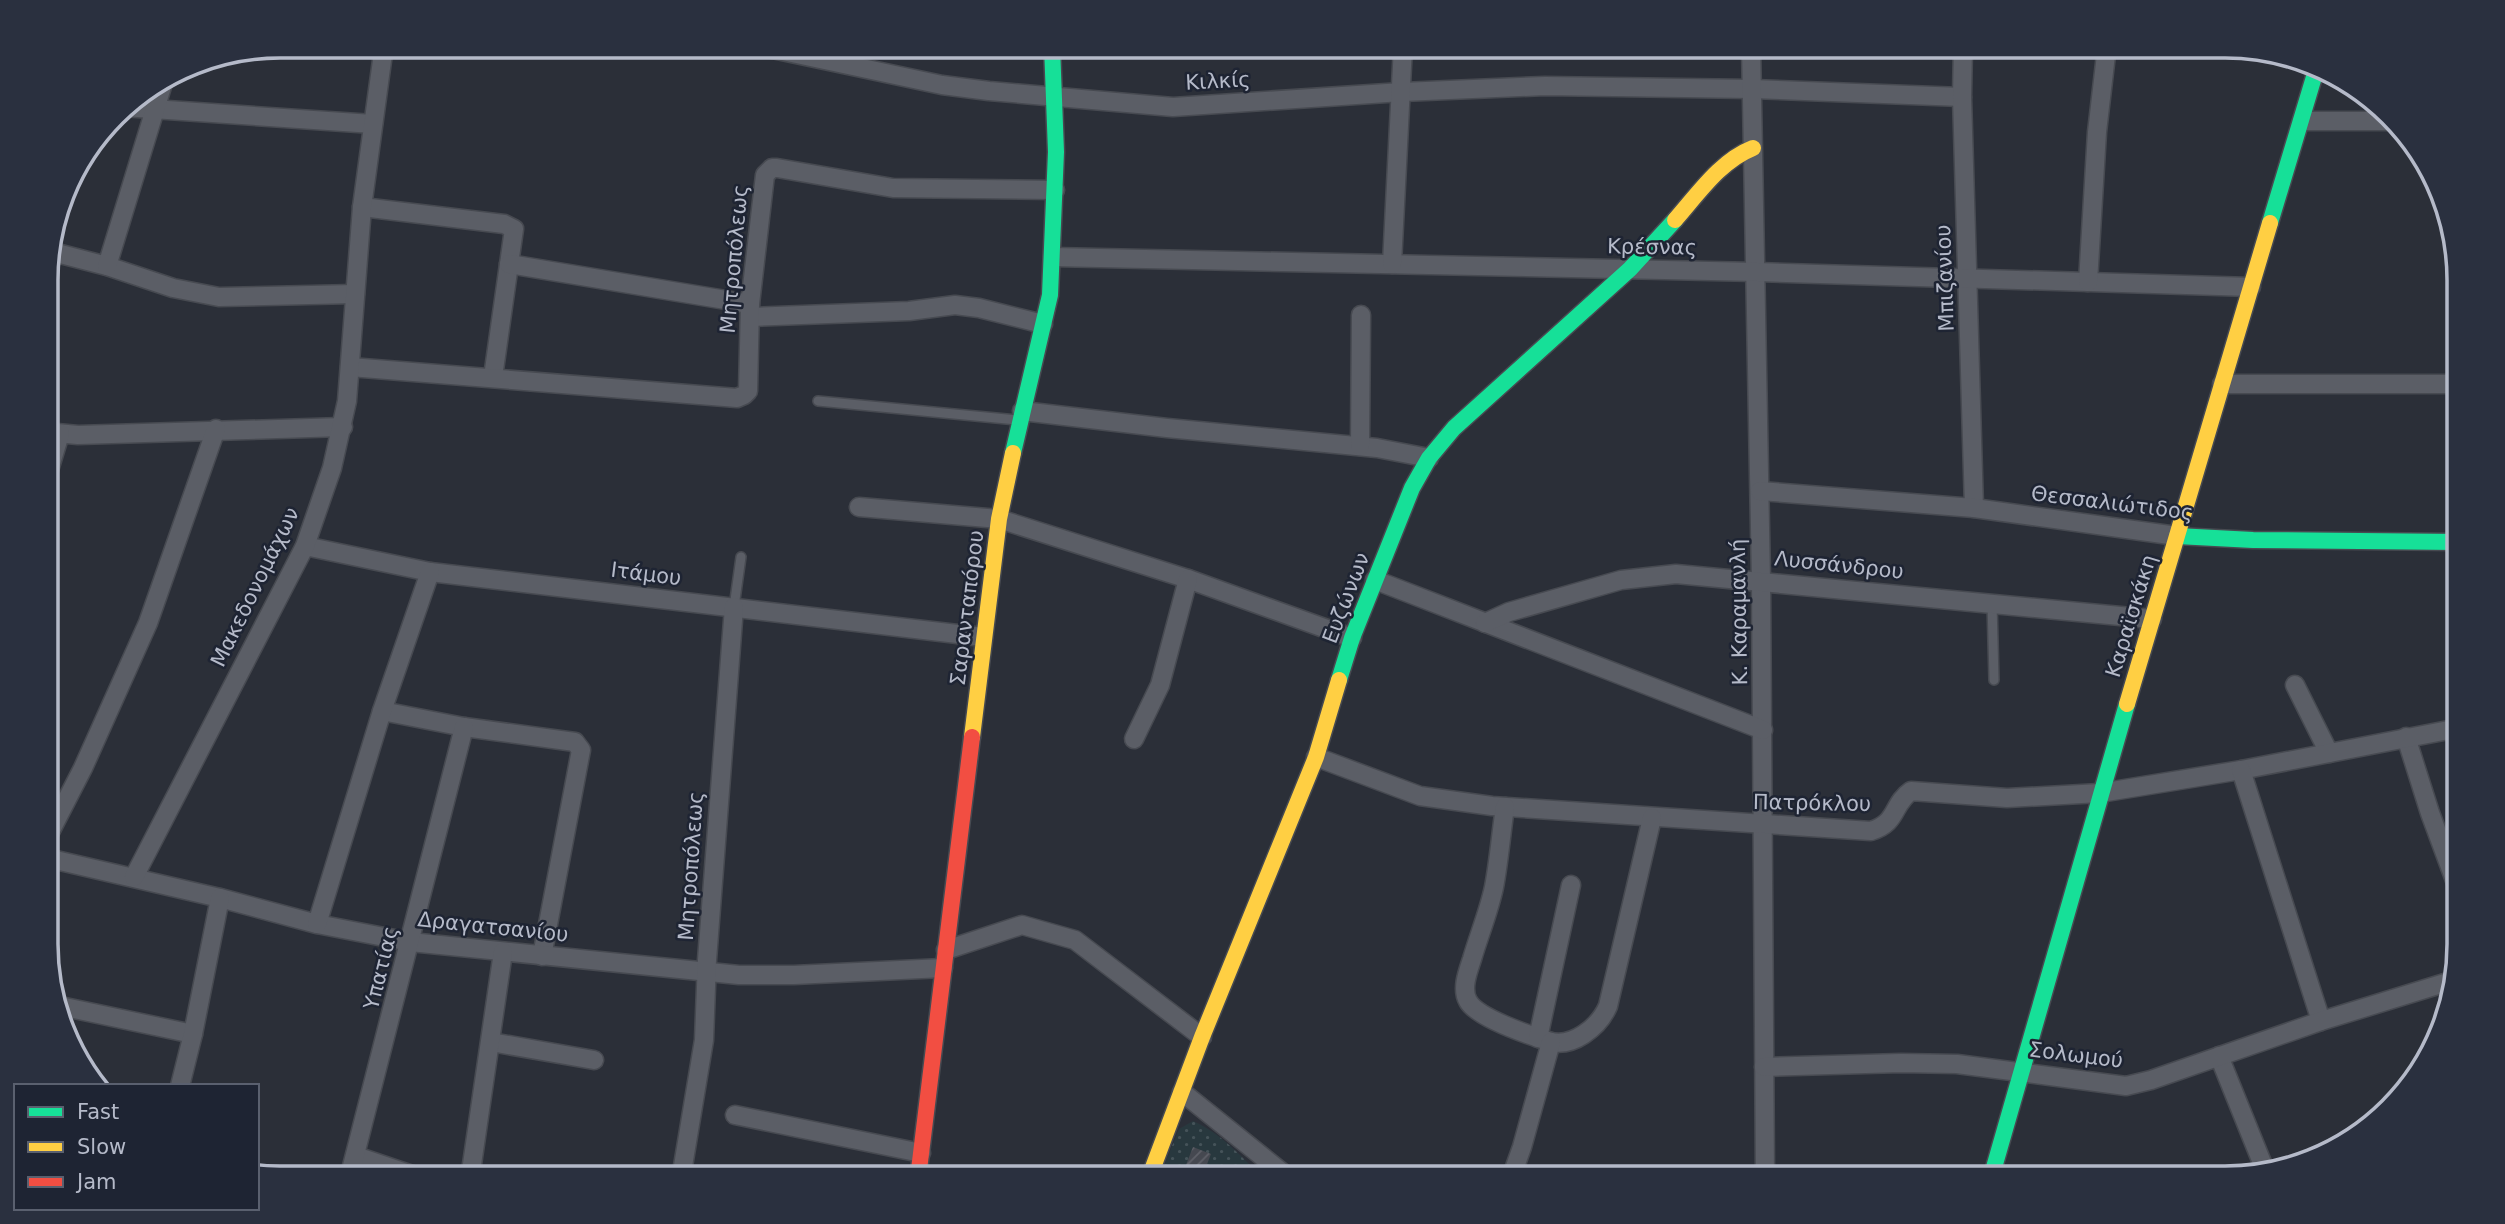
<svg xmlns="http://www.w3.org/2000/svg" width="2505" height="1224" viewBox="0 0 2505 1224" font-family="'DejaVu Sans',sans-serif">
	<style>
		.park { fill: url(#park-dots) }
		.building { fill: url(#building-hatch) }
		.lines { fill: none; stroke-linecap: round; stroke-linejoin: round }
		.lane-casing { stroke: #474a51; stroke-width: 12 }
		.street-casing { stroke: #474a51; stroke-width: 21 }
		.fast-casing { stroke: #474a51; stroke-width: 19 }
		.slow-casing { stroke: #474a51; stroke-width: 19 }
		.jam-casing { stroke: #474a51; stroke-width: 19 }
		.lane { stroke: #5b5e66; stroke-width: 9 }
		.street { stroke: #5b5e66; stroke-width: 18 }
		.fast { stroke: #16e098; stroke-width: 16 }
		.slow { stroke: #ffcf43; stroke-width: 16 }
		.jam { stroke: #f24e42; stroke-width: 16 }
		.labels { text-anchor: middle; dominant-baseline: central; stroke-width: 5; stroke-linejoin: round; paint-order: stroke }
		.street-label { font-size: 21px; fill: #b5bac9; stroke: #1e2433 }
		.rim { fill: none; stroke: #b5bac9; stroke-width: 3.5 }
	</style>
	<defs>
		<pattern id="park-dots" width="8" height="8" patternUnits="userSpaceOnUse" patternTransform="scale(1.75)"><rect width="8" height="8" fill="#28383e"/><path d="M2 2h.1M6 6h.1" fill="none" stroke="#455359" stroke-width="1.8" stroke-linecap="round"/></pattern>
		<pattern id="building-hatch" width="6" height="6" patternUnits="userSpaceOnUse" patternTransform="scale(1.75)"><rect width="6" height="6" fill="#454850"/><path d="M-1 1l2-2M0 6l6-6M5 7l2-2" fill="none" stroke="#5e6068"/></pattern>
	</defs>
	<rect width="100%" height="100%" fill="#2b2f38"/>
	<path class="park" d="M1193 1121C1222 1134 1241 1156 1263 1178H1159L1179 1129Z"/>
	<polygon class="building" points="1193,1147 1211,1154 1202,1177 1184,1170"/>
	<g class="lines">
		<g class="lane-casing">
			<g id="lane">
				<polyline points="818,401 1017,420"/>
				<polyline points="1992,603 1994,680"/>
				<polyline points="734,607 741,557"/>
			</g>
		</g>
		<g class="street-casing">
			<g id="street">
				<polyline points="759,46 942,85 989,91 1173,107 1402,92 1545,86 1752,89 1962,97"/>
				<polyline points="1751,46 1761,581 1765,1178"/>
				<polyline points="1963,46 1962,97 1974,508"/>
				<polyline points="123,107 373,124"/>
				<polyline points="2302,121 2388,121"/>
				<polyline points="362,207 504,224 514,229 493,377"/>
				<polyline points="49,251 107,266 173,288 219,297 355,294"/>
				<polyline points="1053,257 1757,272 2251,287"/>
				<polyline points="509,264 750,304"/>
				<polyline points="1392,264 1403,46"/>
				<polyline points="107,266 164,80"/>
				<polyline points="2088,282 2097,132 2107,46"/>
				<polyline points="750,317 909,311 955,305 979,308 1043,324"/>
				<polyline points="350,367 737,398 744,395 748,391 750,304 765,175 772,168 777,168 893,188 1055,190"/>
				<polyline points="2222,384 2458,384"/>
				<polyline points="1022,411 1167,428 1377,448 1429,458"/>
				<polyline points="46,432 78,435 343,427"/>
				<polyline points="1360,446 1361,315"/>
				<polyline points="46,480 60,434"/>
				<polyline points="1760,491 1974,508 2177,536"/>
				<polyline points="859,507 999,519 1188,579 1352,638"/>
				<polyline points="305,546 430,572 983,637"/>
				<polyline points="1375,580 1763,730"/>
				<polyline points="1485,623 1509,612 1621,580 1676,574 2152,619"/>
				<polyline points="2295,685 2329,753"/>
				<polyline points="382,711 464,727 575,742 581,750 542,956"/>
				<polyline points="2406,737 2430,813 2459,891"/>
				<polyline points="1134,739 1160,685 1188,579"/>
				<path d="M1316 757 1420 796 1492 806 1871 831C1898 823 1892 804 1911 791L2007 798 2100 793 2241 770 2459 728"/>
				<polyline points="2241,770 2321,1021"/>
				<path d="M1505 807C1501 834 1499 861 1494 887 1489 911 1479 935 1472 959 1468 971 1461 989 1468 1001 1477 1018 1529 1035 1548 1041 1572 1049 1599 1027 1608 1006L1652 818"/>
				<polyline points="47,838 83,768 148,623 216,429"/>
				<polyline points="47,858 220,898 317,924 410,942 739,975 794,975 943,968"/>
				<polyline points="134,877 305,546 332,468 347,401 362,207 384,46"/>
				<polyline points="317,924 382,711 430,572"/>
				<polyline points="946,950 1022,925 1075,940 1202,1037"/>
				<polyline points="60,1006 193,1034"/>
				<polyline points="1538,1038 1571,885"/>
				<polyline points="491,1042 594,1060"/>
				<polyline points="2219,1056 2265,1170"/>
				<polyline points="1764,1067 1901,1063 1957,1064 2126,1086 2151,1080 2321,1021 2451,981"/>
				<polyline points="180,1086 193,1034 220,898"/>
				<polyline points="1182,1092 1289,1178"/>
				<polyline points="735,1115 921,1153"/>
				<polyline points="356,1156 421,1178"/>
				<polyline points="349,1178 464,727"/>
				<polyline points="470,1178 503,952"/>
				<polyline points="681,1178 704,1040 707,960 734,607"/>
				<polyline points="1511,1178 1522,1147 1551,1042"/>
			</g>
		</g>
		<g class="fast-casing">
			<g id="fast">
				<polyline points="2270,223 2317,67"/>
				<polyline points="1013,453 1050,295 1056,152 1052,46"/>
				<polyline points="2177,536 2253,540 2458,542"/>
				<polyline points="1339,680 1352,638 1412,488 1429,458 1454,428 1630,269 1675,220"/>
				<polyline points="1991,1178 2127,704"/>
			</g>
		</g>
		<g class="slow-casing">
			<g id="slow">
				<path d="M1675 220C1698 194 1720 161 1753 148"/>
				<polyline points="2127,704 2270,223"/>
				<polyline points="972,737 999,519 1013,453"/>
				<polyline points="1149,1178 1202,1037 1316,757 1339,680"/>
			</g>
		</g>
		<g class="jam-casing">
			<polyline id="jam" points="918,1178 972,737"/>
		</g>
		<use href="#lane" class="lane"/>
		<use href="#street" class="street"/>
		<use href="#fast" class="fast"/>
		<use href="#slow" class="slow"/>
		<use href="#jam" class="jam"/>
	</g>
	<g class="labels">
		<g class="street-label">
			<text transform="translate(1218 81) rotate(-3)">Κιλκίς</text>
			<text transform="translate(1652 247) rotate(1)">Κρέσνας</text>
			<text transform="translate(734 259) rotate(-85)">Μητροπόλεως</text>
			<text transform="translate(1945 278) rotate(-92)">Μπιζανίου</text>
			<text transform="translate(2112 503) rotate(7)">Θεσσαλιώτιδος</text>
			<text transform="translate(1839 565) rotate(6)">Λυσσάνδρου</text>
			<text transform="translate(646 574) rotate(7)">Ιτάμου</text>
			<text transform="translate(255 587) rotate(-64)">Μακεδονομάχων</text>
			<text transform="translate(1346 598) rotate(-69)">Ευζώνων</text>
			<text transform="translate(967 608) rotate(-83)">Σαρανταπόρου</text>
			<text transform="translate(1739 612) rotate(-91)">Κ. Καραμανλή</text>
			<text transform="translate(2131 616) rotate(-73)">Καραϊσκάκη</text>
			<text transform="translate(1812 803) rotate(1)">Πατρόκλου</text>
			<text transform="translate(691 866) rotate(-86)">Μητροπόλεως</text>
			<text transform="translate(493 927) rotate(6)">Δραγατσανίου</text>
			<text transform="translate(381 968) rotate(-76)">Υπατίας</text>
			<text transform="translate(2076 1055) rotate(7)">Σολωμού</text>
		</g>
	</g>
	<path d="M0 0H2505V1224H0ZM280 58H2225A222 222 0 0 1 2447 280V944A222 222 0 0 1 2225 1166H280A222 222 0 0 1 58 944V280A222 222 0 0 1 280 58Z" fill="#2a303f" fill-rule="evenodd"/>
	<path class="rim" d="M280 58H2225A222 222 0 0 1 2447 280V944A222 222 0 0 1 2225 1166H280A222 222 0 0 1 58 944V280A222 222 0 0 1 280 58Z"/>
	<rect x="14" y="1084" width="245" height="126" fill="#1e2433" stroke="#5a606f" stroke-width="2"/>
	<rect x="28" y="1107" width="35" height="10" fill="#16e098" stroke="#5a606f" stroke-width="2"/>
	<text x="77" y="1119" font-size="21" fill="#b5bac9">Fast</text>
	<rect x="28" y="1142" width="35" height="10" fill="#ffcf43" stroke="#5a606f" stroke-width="2"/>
	<text x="77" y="1154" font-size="21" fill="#b5bac9">Slow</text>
	<rect x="28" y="1177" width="35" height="10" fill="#f24e42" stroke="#5a606f" stroke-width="2"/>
	<text x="77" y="1189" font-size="21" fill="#b5bac9">Jam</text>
</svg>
